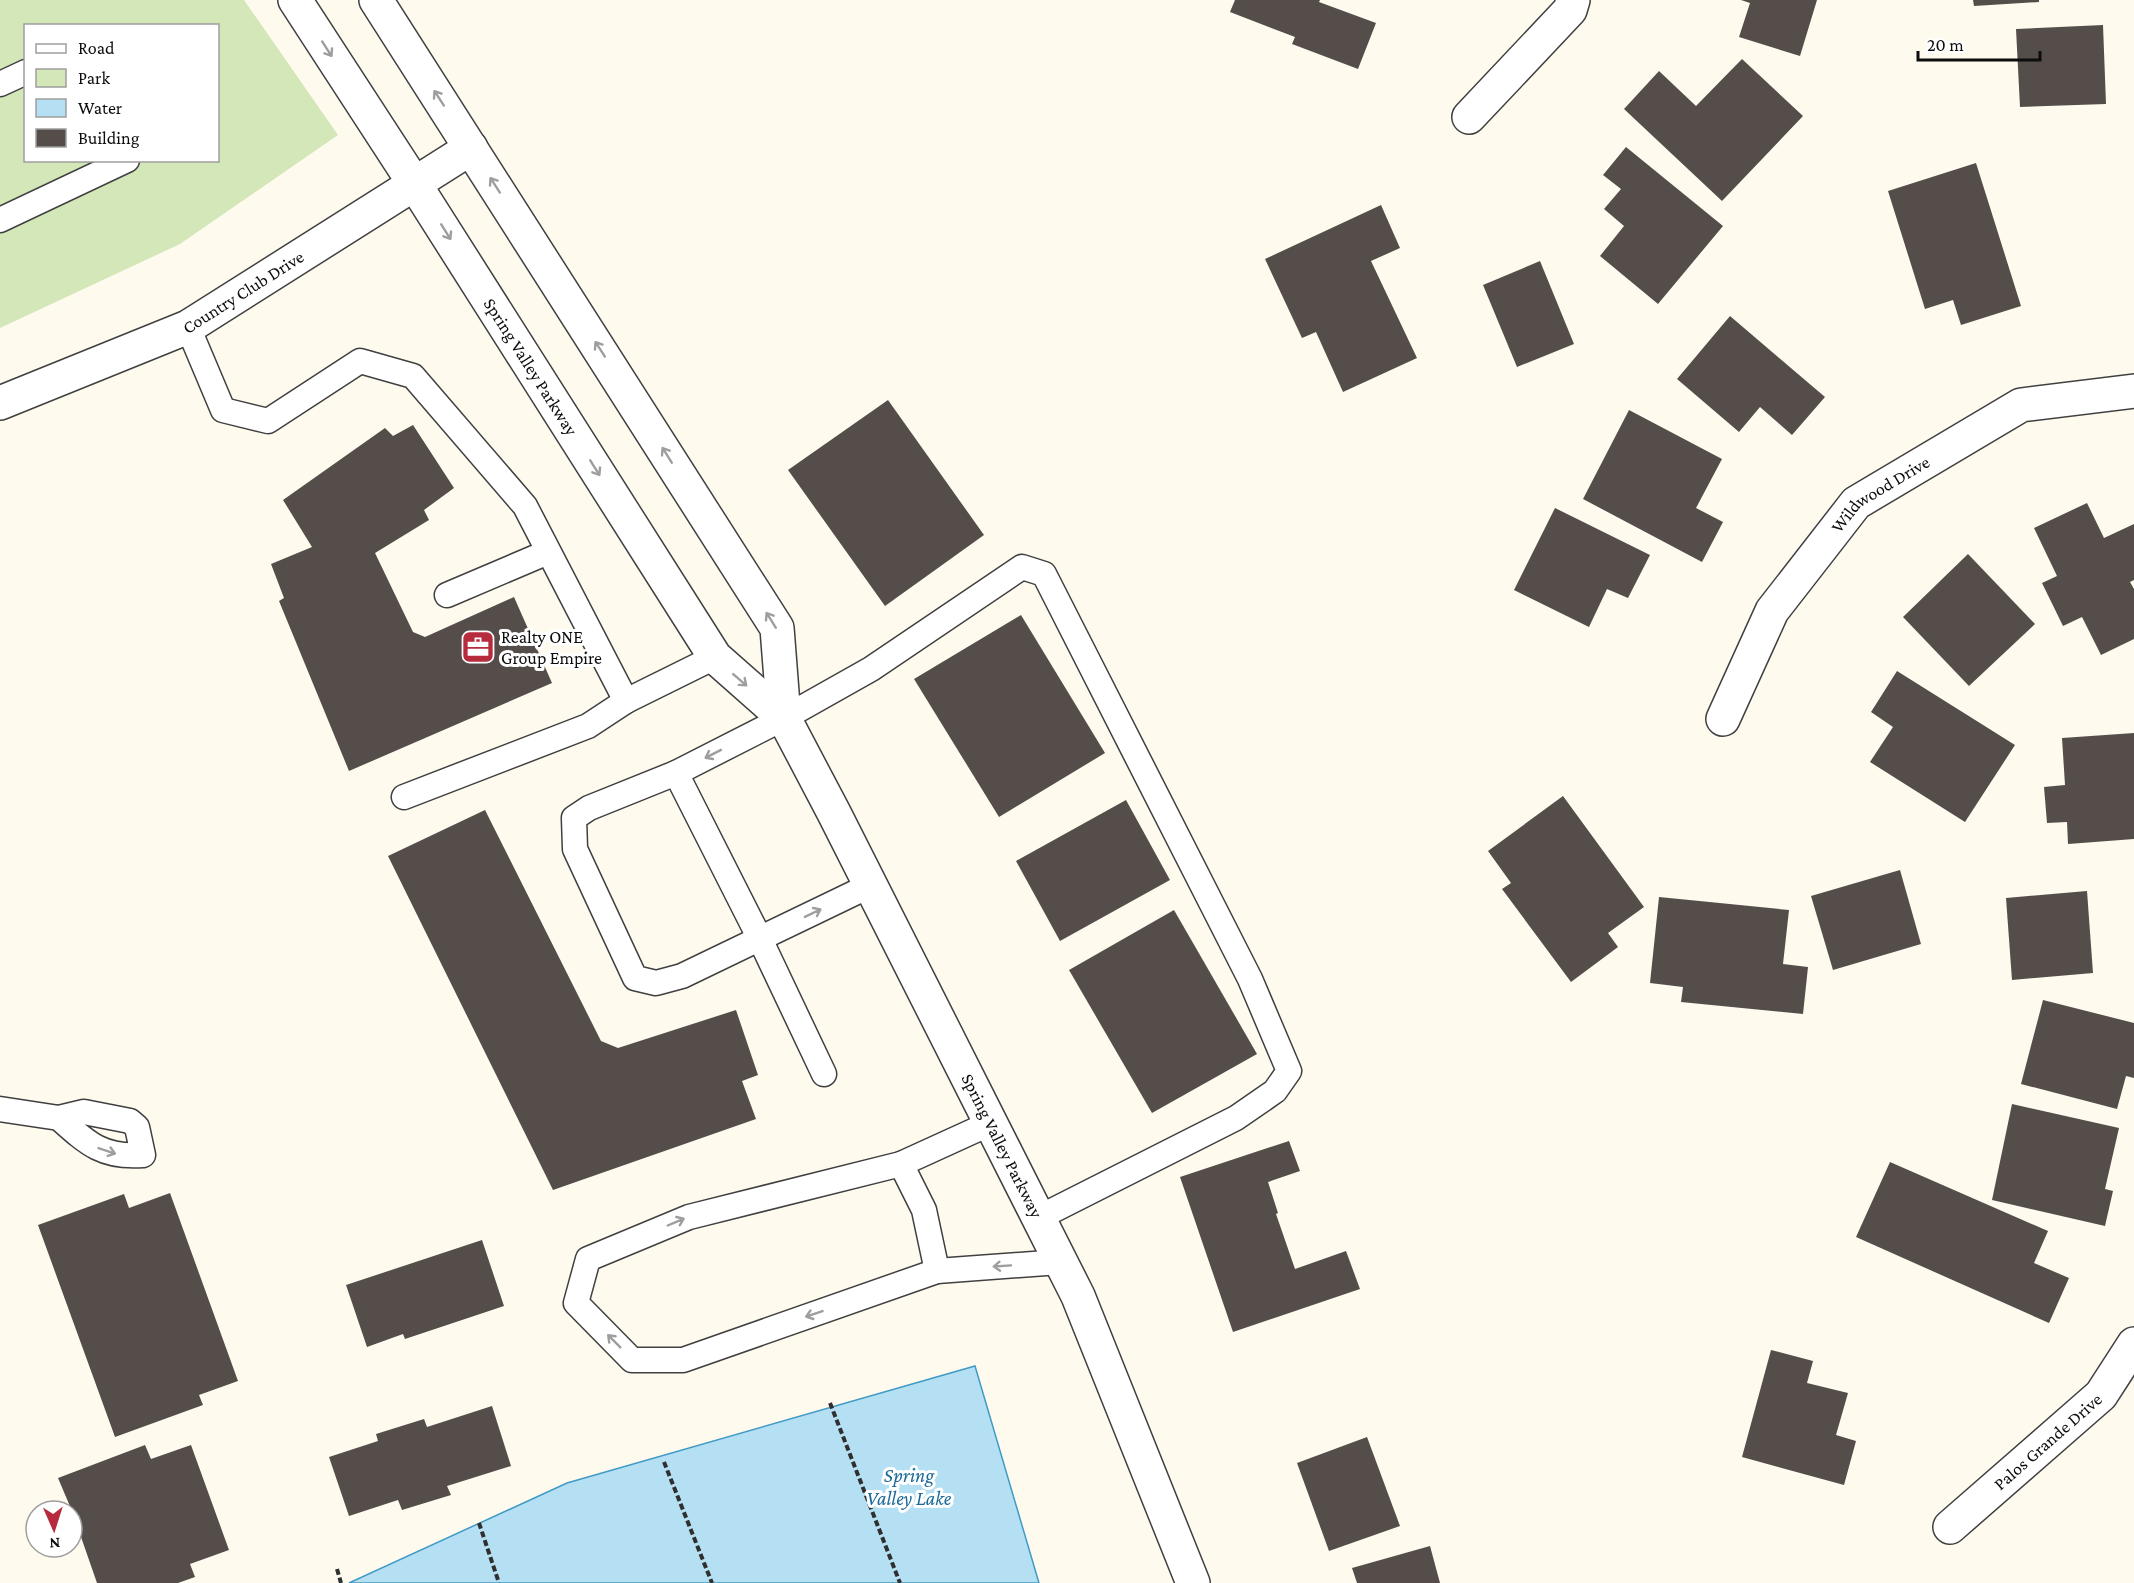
<svg xmlns="http://www.w3.org/2000/svg" width="2134" height="1583" viewBox="0 0 2134 1583" font-family="'Crimson Pro',serif">
	<style>
		.green { fill: #d4e7b9; fill-rule: evenodd }
		.water { fill: #b5e0f3; stroke: #409ac6; stroke-width: 1.5 }
		.building { fill: #554d4a }
		.lines { fill: none; stroke-linecap: round; stroke-linejoin: round }
		.service-casing { stroke: #404040; stroke-width: 27 }
		.minor-casing { stroke: #404040; stroke-width: 36 }
		.tertiary-casing { stroke: #404040; stroke-width: 36 }
		.path { stroke: #2f2f2f; stroke-width: 4; stroke-dasharray: 6 3; stroke-linecap: butt }
		.service { stroke: #fff; stroke-width: 24 }
		.minor { stroke: #fff; stroke-width: 33 }
		.tertiary { stroke: #fff; stroke-width: 33 }
		.oneway { stroke: #9e9e9e }
		.labels { text-anchor: middle; dominant-baseline: central; stroke-width: 6; stroke-linejoin: round; paint-order: stroke }
		.street-label { font-size: 18px; fill: #0d0d0d; stroke: #fff }
		.poi-label { font-size: 18px; fill: #0d0d0d; stroke: #fff; text-anchor: start }
		.water-label { font-size: 20px; font-style: italic; fill: #1d6a98; stroke: #fff }
	</style>
	<rect width="100%" height="100%" fill="#fefaee"/>
	<path class="green" d="M0 0H244L338 135 180 244 0 328ZM26 26H218V160H26Z"/>
	<polygon class="water" points="975,1366 1039,1583 349,1583 567,1483"/>
	<g class="building">
		<polygon points="1235,0 1320,0 1319,2 1376,23 1358,69 1292,44 1295,37 1230,12"/>
		<polygon points="1741,0 1817,0 1800,56 1739,37 1750,3"/>
		<polygon points="1973,0 2039,0 2039,2 1974,6"/>
		<polygon points="2103,25 2106,104 2020,107 2016,29"/>
		<polygon points="1742,59 1803,116 1722,201 1624,109 1659,71 1696,106"/>
		<polygon points="1626,147 1723,226 1658,304 1600,256 1624,226 1604,209 1621,189 1603,175"/>
		<polygon points="1976,163 2021,306 1961,325 1953,300 1925,309 1888,191"/>
		<polygon points="1381,205 1400,248 1371,261 1417,358 1343,392 1316,332 1302,338 1265,259"/>
		<polygon points="1540,261 1574,344 1517,367 1483,285"/>
		<polygon points="1730,316 1825,397 1792,435 1760,407 1739,432 1677,379"/>
		<polygon points="888,400 984,535 885,606 788,470"/>
		<polygon points="1629,410 1722,459 1696,508 1723,522 1702,562 1583,499"/>
		<polygon points="413,425 454,488 424,510 429,520 375,553 413,632 425,637 514,597 552,683 349,771 279,601 284,598 271,564 312,547 283,500 385,428 393,436"/>
		<polygon points="2087,503 2104,538 2134,524 2134,580 2130,582 2134,589 2134,639 2101,655 2082,617 2063,626 2042,583 2057,576 2034,528"/>
		<polygon points="1555,508 1650,555 1628,598 1607,589 1589,627 1514,590"/>
		<polygon points="1968,554 2035,624 1969,686 1903,617"/>
		<polygon points="1021,615 1105,753 999,817 914,679"/>
		<polygon points="1897,671 2015,745 1965,822 1870,762 1893,727 1871,712"/>
		<polygon points="2134,733 2134,839 2068,844 2067,822 2047,823 2044,787 2065,785 2062,738"/>
		<polygon points="1563,796 1644,907 1608,933 1618,947 1571,982 1502,889 1511,883 1488,851"/>
		<polygon points="1126,800 1170,880 1060,941 1016,861"/>
		<polygon points="485,810 601,1041 618,1048 736,1010 758,1075 742,1081 756,1119 553,1190 388,856"/>
		<polygon points="1900,870 1921,944 1833,970 1811,896"/>
		<polygon points="2087,891 2093,973 2012,980 2006,898"/>
		<polygon points="1659,897 1789,910 1783,964 1808,967 1803,1014 1681,1002 1683,987 1650,983"/>
		<polygon points="1174,910 1257,1054 1152,1113 1069,970"/>
		<polygon points="2043,1000 2134,1023 2134,1078 2126,1076 2117,1109 2021,1084"/>
		<polygon points="2012,1104 2119,1128 2105,1189 2113,1191 2105,1226 1992,1200"/>
		<polygon points="1289,1141 1300,1171 1268,1182 1278,1213 1276,1214 1295,1269 1346,1251 1360,1289 1233,1332 1180,1177"/>
		<polygon points="1890,1162 2048,1231 2034,1263 2069,1278 2049,1323 1856,1237"/>
		<polygon points="170,1193 238,1381 199,1395 203,1405 115,1437 38,1225 124,1194 129,1208"/>
		<polygon points="482,1240 504,1306 405,1339 403,1334 367,1347 346,1285"/>
		<polygon points="1771,1350 1813,1361 1807,1383 1848,1393 1836,1435 1856,1441 1844,1485 1742,1457"/>
		<polygon points="492,1406 511,1466 447,1486 451,1495 402,1510 398,1500 349,1516 329,1457 378,1441 376,1434 424,1419 427,1427"/>
		<polygon points="1367,1437 1400,1526 1329,1551 1297,1463"/>
		<polygon points="145,1445 151,1459 191,1445 229,1550 190,1564 195,1577 178,1583 97,1583 72,1511 58,1478"/>
		<polygon points="1430,1546 1440,1583 1357,1583 1352,1568"/>
	</g>
	<g class="lines">
		<g class="service-casing">
			<g id="service">
				<polyline points="0,84 26,72"/>
				<polyline points="0,220 127,160"/>
				<polyline points="188,327 223,410 268,421 360,361 413,376 525,506 626,701"/>
				<polyline points="447,595 548,552"/>
				<polyline points="676,773 760,939 824,1074"/>
				<polyline points="404,797 588,726 626,701 715,657"/>
				<polyline points="871,885 682,976 656,983 635,978 575,849 574,818 589,808 676,773 784,718 871,669 1022,567 1044,574 1250,979 1289,1071 1275,1091 1236,1118 1038,1218"/>
				<path d="M0 1109 59 1118 84 1112 130 1121 137 1127 143 1155C103 1158 88 1144 59 1118"/>
				<polyline points="991,1123 901,1164 689,1217 588,1259 576,1303 632,1360 683,1360 937,1271 1060,1262"/>
				<polyline points="901,1164 924,1210 937,1271"/>
			</g>
		</g>
		<g class="minor-casing">
			<g id="minor">
				<polyline points="1469,117 1570,10 1573,0"/>
				<path id="s1" d="M0 403 188 327 471 148"/>
				<path id="s2" d="M1723 719 1772 611 1856 503 2021 405 2134 391"/>
				<path id="s3" d="M1950 1527 2101 1395 2134 1344"/>
			</g>
		</g>
		<g class="tertiary-casing">
			<g id="tertiary">
				<path id="s4" d="M295 0 414 183 715 657 784 718 834 813 1078 1296 1193 1583"/>
				<polyline points="376,0 777,628 784,718"/>
			</g>
		</g>
		<g class="path">
			<polyline points="830,1403 900,1583"/>
			<polyline points="664,1462 712,1583"/>
			<polyline points="479,1523 499,1583"/>
			<polyline points="337,1569 341,1583"/>
		</g>
		<use href="#service" class="service"/>
		<use href="#minor" class="minor"/>
		<use href="#tertiary" class="tertiary"/>
	</g>
	<defs><path id="oneway-shaft" d="M-6 0H5M1.5-3L5.5 0L1.5 3" fill="none" stroke-width="1.6" stroke-linecap="round" stroke-linejoin="round" transform="scale(1.5)"/></defs>
	<g class="oneway">
		<use href="#oneway-shaft" transform="translate(327 49) rotate(57)"/>
		<use href="#oneway-shaft" transform="translate(439 98) rotate(-123)"/>
		<use href="#oneway-shaft" transform="translate(495 185) rotate(-123)"/>
		<use href="#oneway-shaft" transform="translate(446 232) rotate(58)"/>
		<use href="#oneway-shaft" transform="translate(600 349) rotate(-123)"/>
		<use href="#oneway-shaft" transform="translate(667 455) rotate(-122)"/>
		<use href="#oneway-shaft" transform="translate(595 468) rotate(58)"/>
		<use href="#oneway-shaft" transform="translate(771 620) rotate(-122)"/>
		<use href="#oneway-shaft" transform="translate(740 680) rotate(41)"/>
		<use href="#oneway-shaft" transform="translate(713 754) rotate(153)"/>
		<use href="#oneway-shaft" transform="translate(813 913) rotate(-26)"/>
		<use href="#oneway-shaft" transform="translate(107 1151) rotate(18)"/>
		<use href="#oneway-shaft" transform="translate(676 1222) rotate(-23)"/>
		<use href="#oneway-shaft" transform="translate(1002 1266) rotate(176)"/>
		<use href="#oneway-shaft" transform="translate(814 1314) rotate(161)"/>
		<use href="#oneway-shaft" transform="translate(614 1341) rotate(-135)"/>
	</g>
	<defs>
		<g id="office-square" transform="scale(1.725)"><rect x="-9" y="-9" width="18" height="18" rx="4" fill="#b62c3c" stroke="#fff"/><path d="M-6-3h4V-5.5h4V-3h4V5H-6ZM-1-4.5V-3h2v-1.5ZM-6 0V1H6V0Z" fill="#fff"/></g>
	</defs>
	<g fill-rule="evenodd">
		<use href="#office-square" x="478" y="647"/>
	</g>
	<g class="labels">
		<g class="street-label">
			<text stroke="none"><textPath href="#s1" startOffset="268">Country Club Drive</textPath></text>
			<text stroke="none"><textPath href="#s4" startOffset="436">Spring Valley Parkway</textPath></text>
			<text stroke="none"><textPath href="#s2" startOffset="280">Wildwood Drive</textPath></text>
			<text stroke="none"><textPath href="#s4" startOffset="1352">Spring Valley Parkway</textPath></text>
			<text stroke="none"><textPath href="#s3" startOffset="130">Palos Grande Drive</textPath></text>
		</g>
		<g class="poi-label">
			<text x="501" y="637">Realty ONE<tspan x="501" dy="21">Group Empire</tspan></text>
		</g>
		<g class="water-label">
			<text x="909" y="1475">Spring<tspan x="909" dy="23">Valley Lake</tspan></text>
		</g>
	</g>
	<rect x="24" y="24" width="195" height="138" fill="#ffffff" stroke="#9e9e9e" stroke-width="1.5"/>
	<rect x="36" y="44" width="30" height="9" fill="#ffffff" stroke="#9e9e9e" stroke-width="1.5"/>
	<text x="78" y="54" font-size="18" fill="#0d0d0d">Road</text>
	<rect x="36" y="69" width="30" height="18" fill="#d4e7b9" stroke="#9e9e9e" stroke-width="1.5"/>
	<text x="78" y="84" font-size="18" fill="#0d0d0d">Park</text>
	<rect x="36" y="99" width="30" height="18" fill="#b5e0f3" stroke="#9e9e9e" stroke-width="1.5"/>
	<text x="78" y="114" font-size="18" fill="#0d0d0d">Water</text>
	<rect x="36" y="129" width="30" height="18" fill="#554d4a" stroke="#9e9e9e" stroke-width="1.5"/>
	<text x="78" y="144" font-size="18" fill="#0d0d0d">Building</text>
	<g transform="translate(54 1529) rotate(177)"><circle r="28" fill="#ffffff" stroke="#9e9e9e" stroke-width="1.5"/>
	<path d="M0-4.5L10 22L0 15L-10 22Z" fill="#b62c3c"/>
	<text y="-9" font-size="16" font-weight="bold" text-anchor="middle" fill="#0d0d0d">N</text>
	</g>
	<path d="M1918 51v9h122v-9" fill="none" stroke="#0d0d0d" stroke-width="3"/>
	<text x="1927" y="51" font-size="18" fill="#0d0d0d" stroke="#ffffff" stroke-width="4.5" paint-order="stroke">20 m</text>
</svg>
